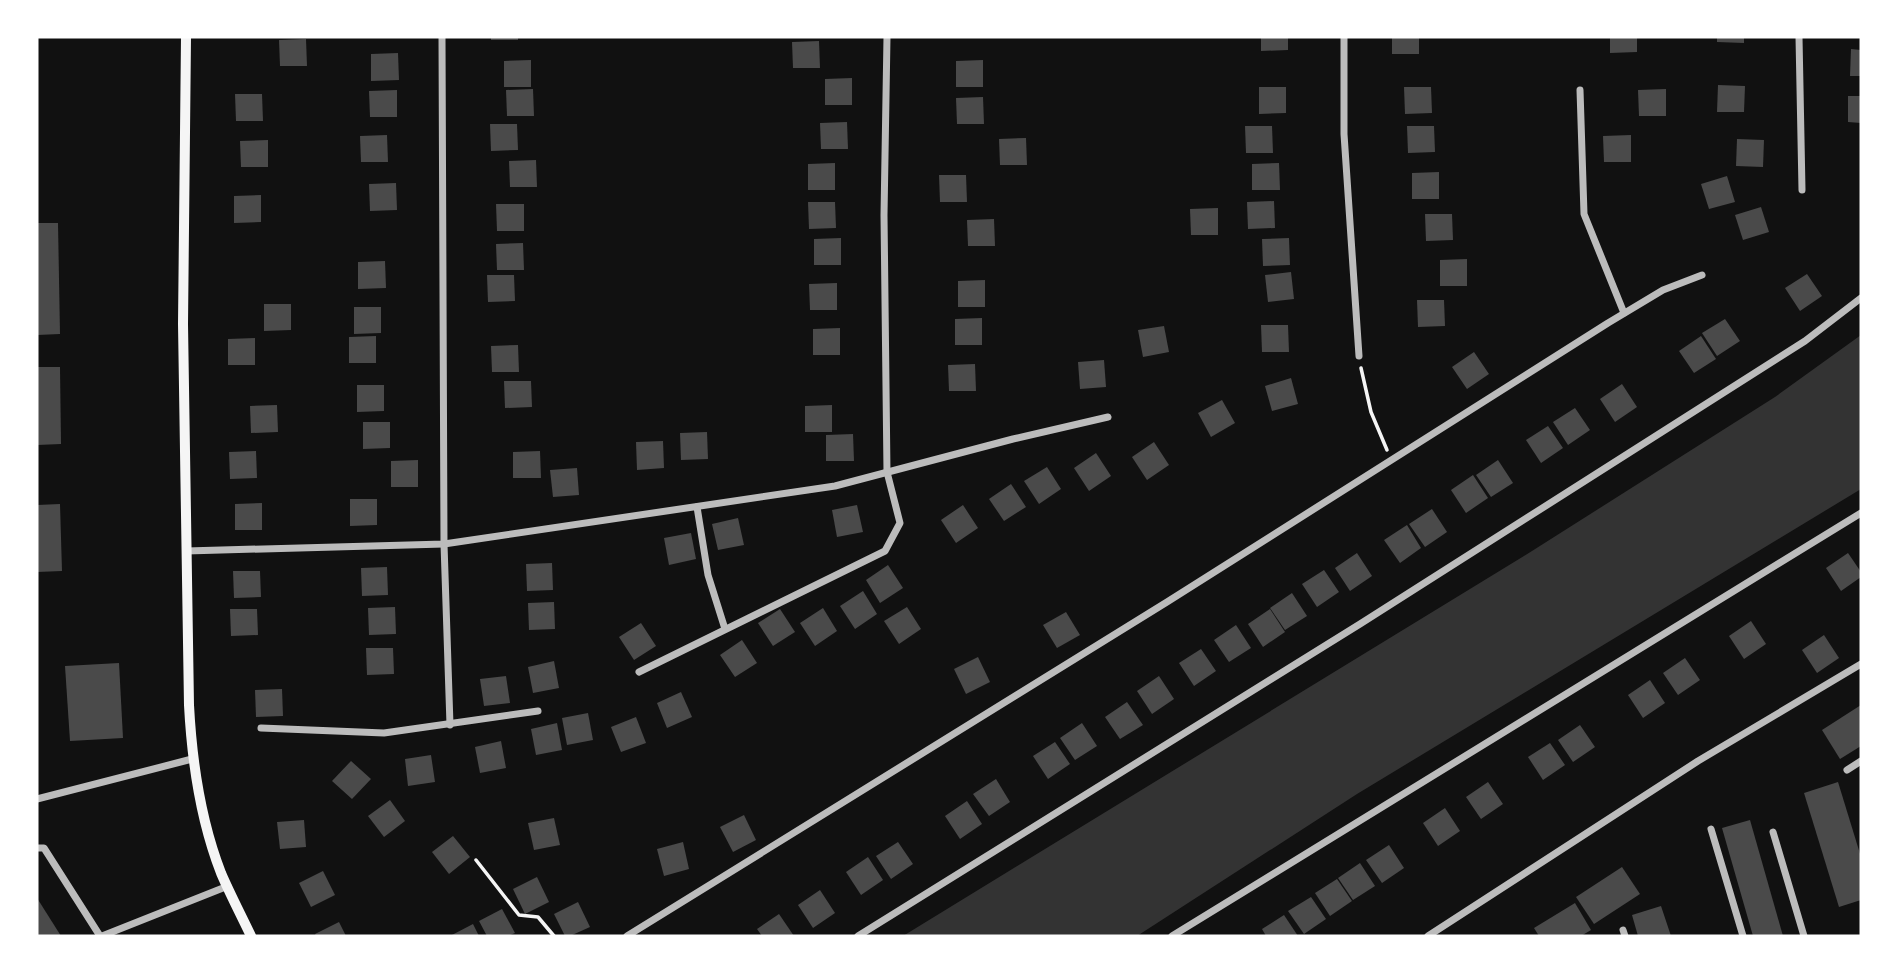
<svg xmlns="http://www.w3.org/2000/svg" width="1898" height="973" viewBox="0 0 1898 973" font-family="'DM Sans',sans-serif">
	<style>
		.water { fill: #333 }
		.building { fill: #4a4a4a }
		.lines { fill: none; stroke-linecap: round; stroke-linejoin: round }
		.path { stroke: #f5f5f5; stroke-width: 3.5 }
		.minor { stroke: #bcbcbc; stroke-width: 7 }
		.secondary { stroke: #f5f5f5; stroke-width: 10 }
	</style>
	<rect width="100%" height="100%" fill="#111"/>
	<polygon class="water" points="1861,335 1861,489 1357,794 1137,936 903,936 1532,551 1775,397"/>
	<g class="building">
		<rect x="491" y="37" width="27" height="3"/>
		<polygon points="1261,37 1288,37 1288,50 1261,51"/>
		<rect x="1392" y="37" width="27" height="17"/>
		<polygon points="1610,37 1637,37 1637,52 1610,53"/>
		<polygon points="1717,37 1744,37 1744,43 1717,42"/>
		<polygon points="306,39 307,66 280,66 279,40"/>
		<polygon points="819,41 820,68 793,68 792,42"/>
		<polygon points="1851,49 1861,50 1861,76 1850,76"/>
		<polygon points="398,53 399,80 371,81 371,54"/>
		<polygon points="531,60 531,87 504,87 504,61"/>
		<polygon points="983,60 983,87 956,87 956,61"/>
		<polygon points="852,78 852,105 825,105 825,79"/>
		<polygon points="1718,85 1745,86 1744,112 1717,112"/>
		<polygon points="1259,87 1286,87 1286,113 1259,114"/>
		<polygon points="1404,87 1431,87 1432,113 1405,114"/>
		<polygon points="533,89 534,116 507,116 506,90"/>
		<polygon points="1666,89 1666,116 1639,116 1638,90"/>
		<polygon points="397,90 397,117 370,117 369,91"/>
		<polygon points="235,94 262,94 263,121 236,121"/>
		<polygon points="1848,96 1861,96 1861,123 1848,122"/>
		<polygon points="983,97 984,124 957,124 956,98"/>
		<polygon points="847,122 848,149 821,149 820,123"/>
		<polygon points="490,124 517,124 518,150 491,151"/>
		<polygon points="1245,126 1272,126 1273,153 1246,153"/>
		<polygon points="1407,126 1434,126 1435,152 1408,153"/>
		<polygon points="387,135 388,162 361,162 360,136"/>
		<polygon points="1631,135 1631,162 1604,162 1603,136"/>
		<polygon points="1026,138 1027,165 1000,165 999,139"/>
		<polygon points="1737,139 1764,140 1763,167 1736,166"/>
		<polygon points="268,140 268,167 241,167 240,141"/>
		<polygon points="536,160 537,187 510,187 509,161"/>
		<polygon points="835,163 835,190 808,190 808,164"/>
		<polygon points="1279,163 1280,190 1252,190 1252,164"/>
		<polygon points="1439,172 1439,199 1412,199 1412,173"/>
		<polygon points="939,175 966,175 967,202 940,202"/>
		<polygon points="1727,176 1735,202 1709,209 1701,184"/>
		<polygon points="396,183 397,210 370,211 369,184"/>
		<polygon points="261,195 261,222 234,223 234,196"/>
		<polygon points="1274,201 1275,228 1248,229 1247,202"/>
		<polygon points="808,202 835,202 836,228 809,229"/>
		<polygon points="496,204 524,204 524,231 497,231"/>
		<polygon points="1761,207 1769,232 1743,240 1735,215"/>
		<polygon points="1218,208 1218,235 1191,235 1190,209"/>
		<polygon points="1425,214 1452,214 1453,240 1426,241"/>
		<polygon points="994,219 995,246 968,246 967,220"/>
		<polygon points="37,223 58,223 60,334 37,335"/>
		<polygon points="841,238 841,265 814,265 814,239"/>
		<polygon points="1289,238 1290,265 1263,266 1262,239"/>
		<polygon points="523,243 524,270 497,270 496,244"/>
		<polygon points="1467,259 1467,286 1440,286 1440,260"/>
		<polygon points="385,261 386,288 358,289 358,262"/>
		<polygon points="1291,272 1294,299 1268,302 1265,275"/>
		<polygon points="1807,274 1822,296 1800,311 1785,288"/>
		<polygon points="487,275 514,275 515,301 488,302"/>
		<polygon points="985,280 985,307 958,307 958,281"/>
		<polygon points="837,283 837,310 810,310 809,284"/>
		<polygon points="1417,300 1444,300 1445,326 1418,327"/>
		<polygon points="264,304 291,304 291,330 264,331"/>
		<polygon points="354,307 381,307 381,333 354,334"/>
		<polygon points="982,318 982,345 955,345 955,319"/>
		<polygon points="1725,319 1740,341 1717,356 1702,333"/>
		<polygon points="1261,325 1288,325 1289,352 1262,352"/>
		<polygon points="1164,326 1169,352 1143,357 1138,330"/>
		<polygon points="840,328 840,355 813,355 813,329"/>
		<polygon points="376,336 376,363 349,363 349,337"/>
		<polygon points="1701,336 1716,359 1694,373 1679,351"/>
		<polygon points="255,338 255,365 228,365 228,339"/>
		<polygon points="518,345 519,372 492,372 491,346"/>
		<polygon points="1474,352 1489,374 1467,389 1452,367"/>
		<polygon points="1104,360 1106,387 1080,389 1078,362"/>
		<polygon points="975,364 976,391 949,391 948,365"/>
		<polygon points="37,367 60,367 61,444 37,445"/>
		<polygon points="1291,378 1298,404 1272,411 1265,386"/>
		<polygon points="504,381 531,381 532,407 505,408"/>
		<polygon points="1622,384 1637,407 1615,422 1600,399"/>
		<polygon points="357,385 384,385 384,411 357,412"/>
		<polygon points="1222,400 1235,423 1211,437 1198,413"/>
		<polygon points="277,405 278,432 251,433 250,406"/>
		<polygon points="832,405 832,432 805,432 805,406"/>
		<polygon points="1575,408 1590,430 1568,445 1553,422"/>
		<polygon points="363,422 390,422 390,448 363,449"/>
		<polygon points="1548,426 1563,448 1541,463 1526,440"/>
		<polygon points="707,432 708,459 681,460 680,433"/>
		<polygon points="853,434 854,461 826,461 826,435"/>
		<polygon points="663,441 664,468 637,470 636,442"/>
		<polygon points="1154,442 1169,465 1147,480 1132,457"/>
		<polygon points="256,451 257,478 230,479 229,452"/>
		<polygon points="540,451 541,478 513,478 513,452"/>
		<polygon points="1096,453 1111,476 1089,491 1074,468"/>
		<polygon points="418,460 418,487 391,487 391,461"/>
		<polygon points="1498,460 1513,483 1491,497 1476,475"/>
		<polygon points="1047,467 1061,489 1039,504 1024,481"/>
		<polygon points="577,468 579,495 553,497 550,470"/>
		<polygon points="1473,475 1488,498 1466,513 1451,490"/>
		<polygon points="1011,484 1026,507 1004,521 989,499"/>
		<polygon points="350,499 377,499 377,525 350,526"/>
		<polygon points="262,503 262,530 235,530 235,504"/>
		<polygon points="60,504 62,571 37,572 37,505"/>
		<polygon points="857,505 863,532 837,537 832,510"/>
		<polygon points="963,505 978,528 956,543 941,520"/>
		<polygon points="1432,509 1447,532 1425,547 1409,524"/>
		<polygon points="738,518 744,545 718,550 712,524"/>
		<polygon points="1407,525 1421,548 1400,563 1384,540"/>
		<polygon points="691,533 696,559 669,565 664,538"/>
		<polygon points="1357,553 1372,576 1350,591 1335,568"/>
		<polygon points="1848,553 1861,572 1861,577 1841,591 1826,568"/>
		<polygon points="552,563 553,590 527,591 526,564"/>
		<polygon points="888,565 903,588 880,603 866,580"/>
		<polygon points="387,567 388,595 362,596 361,568"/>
		<polygon points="1324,570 1339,592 1317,607 1302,584"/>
		<polygon points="233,571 260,571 261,597 234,598"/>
		<polygon points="863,591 877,614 855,629 840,606"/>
		<polygon points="1292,593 1307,616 1285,630 1270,608"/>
		<polygon points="554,602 555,629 529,630 528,603"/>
		<polygon points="395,607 396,634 369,635 368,608"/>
		<polygon points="907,607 921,629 899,644 884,621"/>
		<polygon points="823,608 837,631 815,646 800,623"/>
		<polygon points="230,609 257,609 258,635 231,636"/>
		<polygon points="780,609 795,632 773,646 758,623"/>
		<polygon points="1270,609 1285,632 1263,647 1248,624"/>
		<polygon points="1066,612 1080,635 1057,648 1043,625"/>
		<polygon points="1751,621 1766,644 1744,659 1729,636"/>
		<polygon points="641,623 656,646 634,660 619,637"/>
		<polygon points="1236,625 1251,648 1229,662 1214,640"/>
		<polygon points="1824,635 1839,658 1817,673 1802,650"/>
		<polygon points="742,640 757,663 735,677 720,655"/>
		<polygon points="366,648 393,648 394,674 367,675"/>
		<polygon points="1201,649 1216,671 1194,686 1179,663"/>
		<polygon points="978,657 990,682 966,694 954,669"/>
		<polygon points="1685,658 1700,680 1678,695 1663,673"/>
		<polygon points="554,661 559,688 533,693 528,667"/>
		<polygon points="119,663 123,738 70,741 65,666"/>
		<polygon points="506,676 510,703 484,706 480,679"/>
		<polygon points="1159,676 1174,699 1152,714 1137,691"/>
		<polygon points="1650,680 1665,703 1643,718 1628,695"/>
		<polygon points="282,689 283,716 256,717 255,690"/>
		<polygon points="681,692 692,717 667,728 657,703"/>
		<polygon points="1127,702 1143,725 1120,739 1105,717"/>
		<polygon points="1861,705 1861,746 1840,759 1822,730"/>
		<polygon points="588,713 593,740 567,745 562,718"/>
		<polygon points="636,717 646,743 621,752 611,727"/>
		<polygon points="557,723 562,750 536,755 531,729"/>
		<polygon points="1082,723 1097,746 1075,760 1060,738"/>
		<polygon points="1580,725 1595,747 1573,762 1558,740"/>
		<polygon points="501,741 506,768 480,773 475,747"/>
		<polygon points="1055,742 1070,764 1048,779 1033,756"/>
		<polygon points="1550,743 1565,765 1543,780 1528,757"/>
		<polygon points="431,755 435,782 408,786 405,759"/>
		<polygon points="351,761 371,779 352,799 332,781"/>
		<polygon points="996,779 1010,802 989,816 973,794"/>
		<polygon points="1488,782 1503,804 1481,819 1466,797"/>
		<polygon points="1838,782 1861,857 1861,900 1839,907 1804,793"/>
		<polygon points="390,800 405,821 384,837 368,816"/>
		<polygon points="967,801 982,824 960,839 945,816"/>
		<polygon points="1445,808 1460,831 1438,846 1423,823"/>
		<polygon points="744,815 756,840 733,852 720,827"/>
		<polygon points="554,818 560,845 534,850 528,823"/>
		<polygon points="304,820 306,847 280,849 277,822"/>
		<polygon points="1750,820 1783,936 1753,936 1722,828"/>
		<polygon points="453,836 470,857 449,874 432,852"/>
		<polygon points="683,842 689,869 664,876 657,849"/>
		<polygon points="898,842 913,864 891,879 876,856"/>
		<polygon points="1389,845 1404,868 1382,883 1366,860"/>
		<polygon points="868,857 883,880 861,895 846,872"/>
		<polygon points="1360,863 1375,886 1353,900 1338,878"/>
		<polygon points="1622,867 1640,894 1594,924 1576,897"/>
		<polygon points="323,871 335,895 311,907 299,883"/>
		<polygon points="537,877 549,902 525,914 513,889"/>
		<polygon points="1337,879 1352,901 1330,916 1315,893"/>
		<polygon points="820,890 835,913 813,928 798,905"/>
		<polygon points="1311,897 1326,919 1304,934 1288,911"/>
		<polygon points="37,898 61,936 37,936"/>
		<polygon points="578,902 590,927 570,936 565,936 554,914"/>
		<polygon points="1575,903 1591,930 1581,936 1539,936 1534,928"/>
		<polygon points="1661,906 1671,936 1638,936 1632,915"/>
		<polygon points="502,909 515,933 508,936 487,936 479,921"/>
		<polygon points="779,914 794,936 762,936 757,929"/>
		<polygon points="1284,915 1298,936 1266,936 1262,929"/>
		<polygon points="339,922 346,936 316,936 315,934"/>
		<polygon points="473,924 479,936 450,936"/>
	</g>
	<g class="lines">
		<g class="path">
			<polyline points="1361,368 1371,412 1387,450"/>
			<polyline points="476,860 519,915 538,917 554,936"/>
		</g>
		<g class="minor">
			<polyline points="442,37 444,544 450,725"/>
			<polyline points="1344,37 1344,134 1359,356"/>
			<polyline points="1799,37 1802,190"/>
			<polyline points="1580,90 1584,214 1624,313"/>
			<polyline points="697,507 708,575 725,629"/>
			<polyline points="186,551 444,544 835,486 1013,439 1108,417"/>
			<polyline points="639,672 885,551 900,523 887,472 884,215 887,37"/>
			<polyline points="261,728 384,733 538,711"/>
			<polyline points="1847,770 1861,761"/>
			<polyline points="37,799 192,759"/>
			<polyline points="1711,829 1743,936"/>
			<polyline points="1773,832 1804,936"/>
			<polyline points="37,848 44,848 100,936"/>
			<polyline points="1623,930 1625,936"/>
			<polyline points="102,936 228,886"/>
			<polyline points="627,936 1167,602 1608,323 1663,290 1702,275"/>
			<polyline points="858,936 1360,624 1805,341 1861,298"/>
			<polyline points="1172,936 1861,513"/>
			<polyline points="1428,936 1698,761 1861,664"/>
		</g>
		<path class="secondary" d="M186 37 183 324 189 705C192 763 200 819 221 873 230 894 241 915 251 936"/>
	</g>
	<rect width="1898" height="973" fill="none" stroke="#ffffff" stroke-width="77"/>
</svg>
